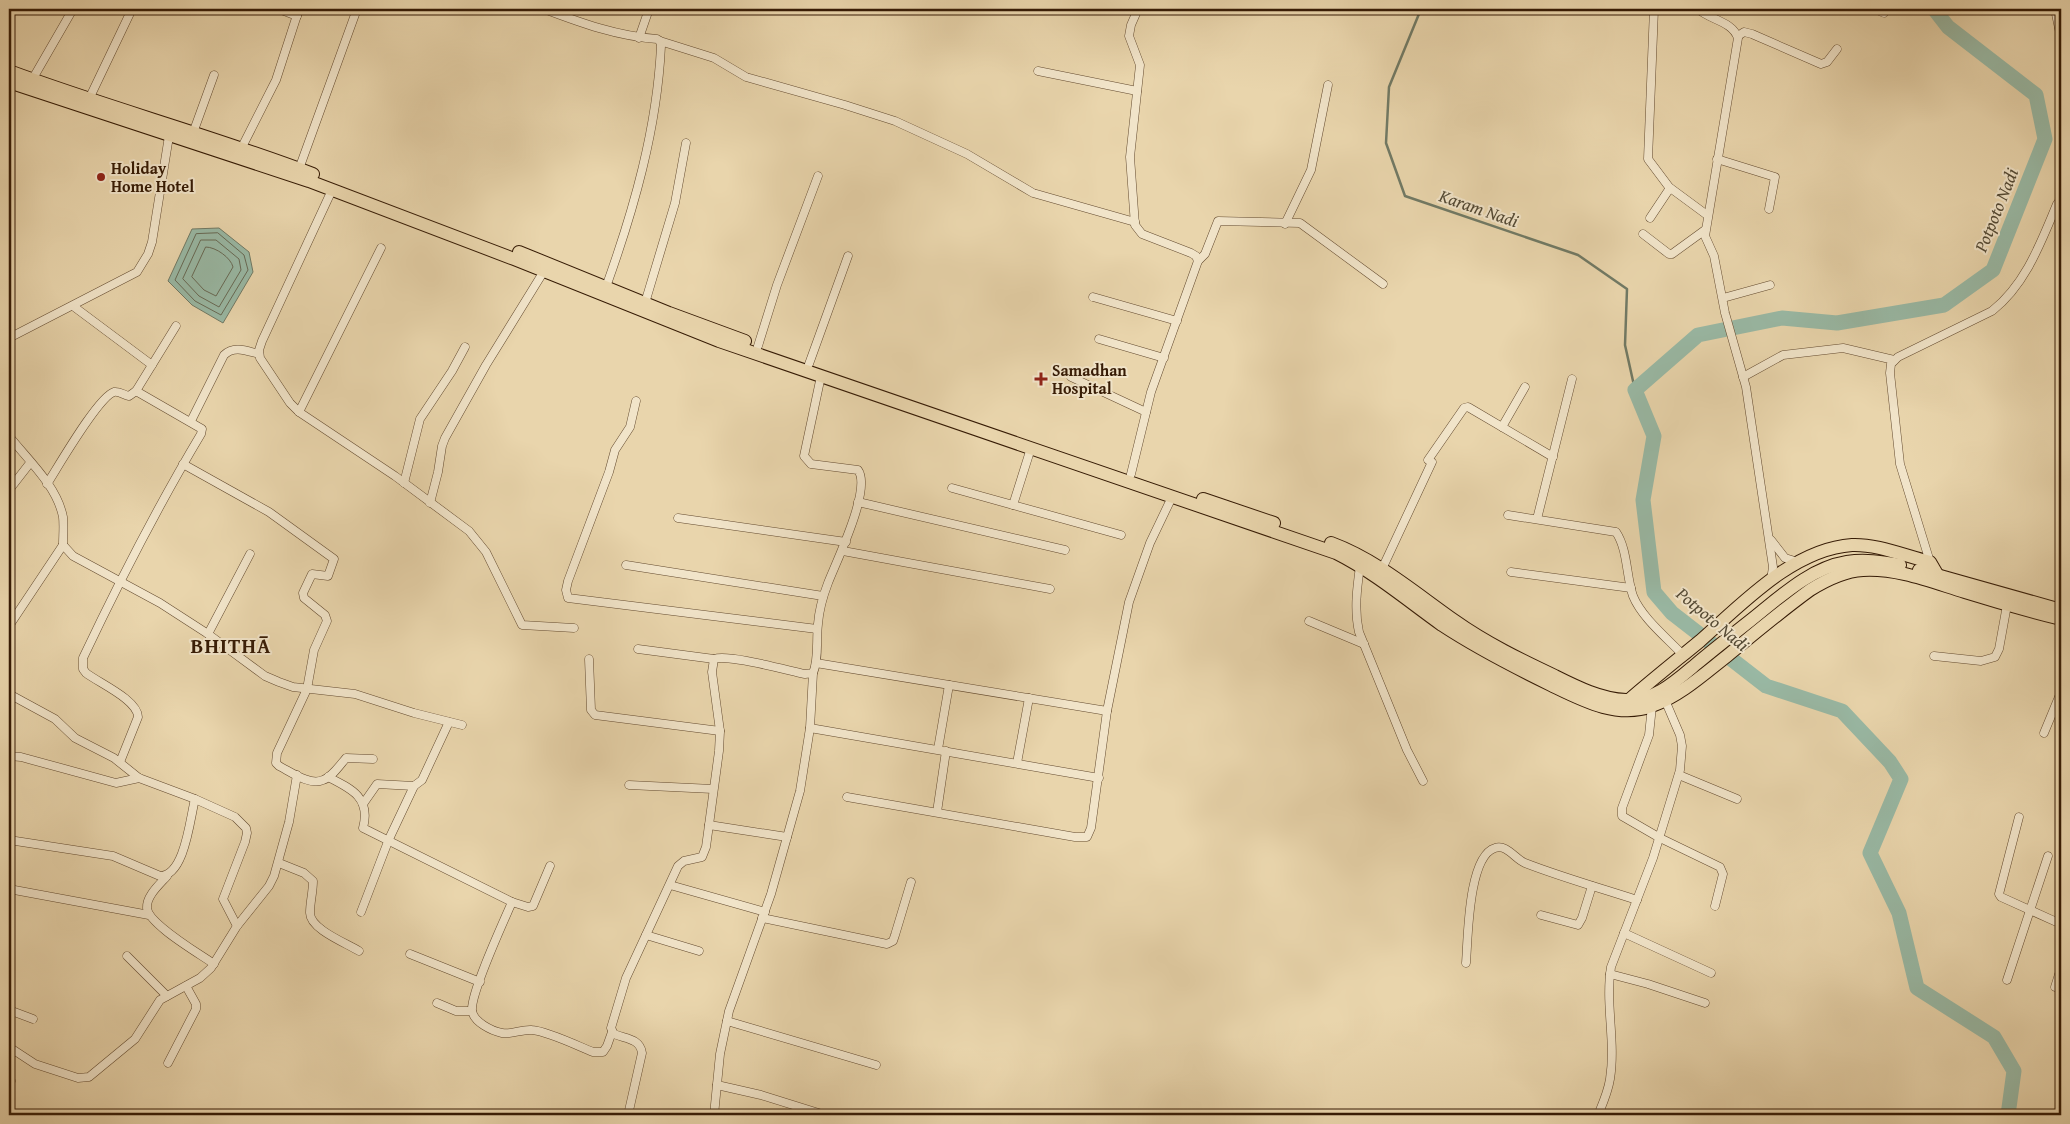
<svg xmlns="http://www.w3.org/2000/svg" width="2070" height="1124" viewBox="0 0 2070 1124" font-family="'Gentium Book Plus',serif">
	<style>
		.water { fill: #99b9a5; stroke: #717a65 }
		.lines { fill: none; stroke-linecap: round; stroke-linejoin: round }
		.shore { stroke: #686a55; stroke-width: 1 }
		.stream { stroke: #717a65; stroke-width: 2.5 }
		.river { stroke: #99b9a5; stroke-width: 15 }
		.minor-casing { stroke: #634a2f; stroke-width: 9 }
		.primary-casing { stroke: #361b05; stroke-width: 14 }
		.minor { stroke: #f1e4c9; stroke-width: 8 }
		.primary { stroke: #e9d5ac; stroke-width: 12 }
		.poi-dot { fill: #8f2418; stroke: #f1e4c9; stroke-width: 2 }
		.labels { text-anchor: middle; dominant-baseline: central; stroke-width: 4; stroke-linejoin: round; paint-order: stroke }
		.poi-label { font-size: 16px; font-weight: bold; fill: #361b05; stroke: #f1e4c9; text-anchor: start }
		.water-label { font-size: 18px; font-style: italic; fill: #544a35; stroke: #f1e4c9 }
		.district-label { font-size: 21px; font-weight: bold; letter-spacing: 1px; fill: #361b05; stroke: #f1e4c9 }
	</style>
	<rect width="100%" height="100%" fill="#e9d5ac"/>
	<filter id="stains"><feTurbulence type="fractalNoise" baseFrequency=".004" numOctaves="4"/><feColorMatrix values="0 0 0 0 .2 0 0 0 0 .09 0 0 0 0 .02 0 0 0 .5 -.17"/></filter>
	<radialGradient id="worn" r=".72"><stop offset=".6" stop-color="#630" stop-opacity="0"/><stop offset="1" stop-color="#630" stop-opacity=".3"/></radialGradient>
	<polygon class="water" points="219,228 249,252 253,272 223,323 192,305 168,281 192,229"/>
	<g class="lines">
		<g class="shore">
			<polygon points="218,233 244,255 248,270 221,315 195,301 175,280 196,234"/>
			<polygon points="201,240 216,240 239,259 241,270 219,307 199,296 183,279"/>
			<path d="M206 247C216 247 231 258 233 267L216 296 204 290 192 277Z"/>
		</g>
		<polyline class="stream" points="1421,9 1389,87 1386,143 1405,196 1578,255 1627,289 1625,345 1635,390"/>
		<polyline class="river" points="1934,9 1948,27 2036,95 2045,139 1993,270 1944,305 1837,323 1782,318 1698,335 1635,390 1654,436 1643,500 1654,592 1672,613 1766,686 1842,711 1890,762 1901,779 1870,853 1899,913 1917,988 1994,1037 2014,1071 2008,1115"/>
		<g class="minor-casing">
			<g id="minor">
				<polyline points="279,9 297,16"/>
				<path d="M544 9C581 23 617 36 657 39L660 41 661 46C657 129 634 209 606 287"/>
				<polyline points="1654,9 1648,159 1669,187 1707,215"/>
				<path d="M1698 9C1710 20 1732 21 1738 38L1705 236 1714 256 1725 313 1746 387 1773 567 1771 580"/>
				<polyline points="1875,9 1884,13"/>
				<polyline points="2055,9 2061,38"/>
				<polyline points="1738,36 1744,32 1752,34 1821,64 1827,62 1837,49"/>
				<polyline points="639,38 649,9"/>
				<polyline points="660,41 714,58 746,77 845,105 895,121 967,154 1033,193 1135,222"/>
				<polyline points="1038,71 1137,91"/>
				<polyline points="32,80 73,9"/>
				<polyline points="89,99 132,9"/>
				<polyline points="193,133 214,75"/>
				<polyline points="241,149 276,80 299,9"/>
				<polyline points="1717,159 1775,177 1769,209"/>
				<polyline points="299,169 357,9"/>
				<polyline points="332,190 262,341 259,350 260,358 290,403 299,412 395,476 469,531 486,552 522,625 574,628"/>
				<polyline points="1650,218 1670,188"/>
				<polyline points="1285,224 1311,170 1328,85"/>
				<polyline points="1643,234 1669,254 1672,254 1705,230"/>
				<polyline points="1198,261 1205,254 1218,221 1300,223 1383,284"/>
				<polyline points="1093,297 1177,321"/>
				<polyline points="1723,298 1770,285"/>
				<polyline points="645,303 675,203 686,143"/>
				<polyline points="73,306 152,365"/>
				<polyline points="9,338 137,272 148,254 152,242 169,136"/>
				<polyline points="1099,339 1164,358"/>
				<polyline points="758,346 777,285 818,176"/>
				<polyline points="809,364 848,256"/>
				<polyline points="1071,377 1146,412"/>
				<polyline points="1743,377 1783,355 1843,348 1894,360"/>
				<polyline points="136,391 176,326"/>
				<polyline points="636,401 630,427 615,450 609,472 568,581 566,590 568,598 817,629"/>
				<polyline points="299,412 381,248"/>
				<path d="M191 421 224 355C234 345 247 351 259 354"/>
				<polyline points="1502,427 1525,387"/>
				<path d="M9 436C28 460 57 486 63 517 64 526 63 536 63 545"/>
				<polyline points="1428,460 1464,408 1468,407 1553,457"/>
				<path d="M183 464 269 512 334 559 328 576 312 574 303 593 304 598 325 615 327 621 314 650 307 689 277 753 276 763 279 766C291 772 310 786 323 780 332 777 340 765 346 758L373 759"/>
				<polyline points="1131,474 1151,392 1198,261 1196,256 1191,253 1142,234 1135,225 1130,157 1140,65 1129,36 1131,25 1138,9"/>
				<polyline points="404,483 420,419 452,371 465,347"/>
				<path d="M47 484C58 467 98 397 114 392 119 391 124 395 129 396L136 391 202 429 201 434C158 506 119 582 83 658V669L86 673C99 683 138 700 138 717L120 762"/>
				<polyline points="952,488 1121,535"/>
				<polyline points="9,490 30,463"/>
				<polyline points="858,502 1065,550"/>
				<polyline points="430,503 438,472 442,446 445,438 486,365 544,271"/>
				<polyline points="1013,505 1031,448"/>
				<path d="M1508 515 1616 532C1628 550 1626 576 1633 596 1642 618 1667 638 1683 655"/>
				<polyline points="678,518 846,542"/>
				<polyline points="1537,519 1572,379"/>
				<polyline points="1771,540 1785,558 1798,562"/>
				<polyline points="63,545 73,556 160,603 208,634 265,676 279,682 293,687 355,694 414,713 462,725"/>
				<polyline points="843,551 1050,589"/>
				<path d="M1930 562 1900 464 1890 373 1891 364 1898 357 1992 311C2026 284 2041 242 2057 204L2061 199"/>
				<polyline points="626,565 823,596"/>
				<path d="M1360 566C1357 588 1354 610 1359 632L1407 750 1423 781"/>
				<polyline points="1382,569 1432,462"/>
				<polyline points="1511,572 1631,588"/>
				<polyline points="1309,621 1364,644"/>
				<polyline points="9,626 63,545"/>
				<polyline points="208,634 250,554"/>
				<polyline points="638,649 714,659"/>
				<polyline points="1934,656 1981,661 1995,657 1999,649 2007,605"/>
				<polyline points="589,659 591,710 595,715 720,731"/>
				<polyline points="816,663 1107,711"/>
				<polyline points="9,694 55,719 75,738 114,758 139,778 195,799 235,817 246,828 247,833 245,842 223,899 237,926"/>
				<polyline points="1652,706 1649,735 1622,808 1622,816 1660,838 1720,867 1723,874 1715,906"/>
				<polyline points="810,728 1099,778"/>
				<polyline points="2044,733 2061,692"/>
				<polyline points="938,749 949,685"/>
				<polyline points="9,756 21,757 116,783 139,778"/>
				<polyline points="1017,763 1029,698"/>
				<polyline points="1679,775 1737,799"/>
				<path d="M328 777C352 789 371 798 363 828L512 902 528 907 533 906 550 866"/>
				<polyline points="629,785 713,789"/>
				<polyline points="847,797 1075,837 1087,837 1091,828 1107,711 1129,602 1150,543 1172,497"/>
				<polyline points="363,804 377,784 414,786 422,780 449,722"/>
				<polyline points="937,812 946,751"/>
				<polyline points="2019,817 1999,894 2001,897 2061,924"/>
				<polyline points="709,825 787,837"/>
				<path d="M9 840 113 856 160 876C185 876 190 818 195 799"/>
				<path d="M279 863 304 873 313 881C313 892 310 902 310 913 310 929 346 943 359 951"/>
				<path d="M167 876C160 884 146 896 147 908 148 924 200 954 214 964"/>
				<polyline points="670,885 765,912"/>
				<polyline points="9,889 149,915"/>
				<path d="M512 902C503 923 471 992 472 1010 473 1022 492 1031 502 1033 512 1035 521 1029 532 1030 547 1031 578 1046 593 1052H603L607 1046 612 1032"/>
				<polyline points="361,912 389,839 414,786"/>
				<polyline points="1541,915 1578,925 1582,918 1592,886"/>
				<polyline points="762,918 887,944 893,941 895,935 911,882"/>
				<polyline points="1624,933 1711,973"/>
				<polyline points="646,935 699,951"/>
				<polyline points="410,954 480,982"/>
				<polyline points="127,956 167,996"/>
				<path d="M1466 963C1468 939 1468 856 1495 848 1507 844 1515 859 1525 863 1561 877 1600 888 1637 900"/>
				<polyline points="1610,974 1648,984 1705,1003"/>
				<polyline points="2007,980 2048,856"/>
				<polyline points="2055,987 2061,968"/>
				<polyline points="437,1003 456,1011 472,1011"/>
				<polyline points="9,1010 33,1019"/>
				<polyline points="727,1021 876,1065"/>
				<polyline points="9,1047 35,1064 78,1078 89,1077 135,1039 160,1000 200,978 211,968 237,926 269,886 274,876 289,822 297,775"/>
				<polyline points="168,1063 196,1009 196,1004 186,986"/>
				<polyline points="9,1080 11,1081"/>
				<polyline points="717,1085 761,1095 825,1115"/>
				<path d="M628 1115 642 1053C640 1038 625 1039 614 1034L611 1028 626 978 678 866 684 861 702 857 706 847 719 751 720 731 712 672 714 659C729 654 786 670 805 674L813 673C819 659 816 640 818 624 819 610 823 596 828 583 836 562 872 489 858 470L811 464 804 456 821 376"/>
				<polyline points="714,1115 720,1054 729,1011 771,894 800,791 810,728 813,673"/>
				<path d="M1598 1115C1603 1103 1608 1092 1610 1079 1616 1042 1605 1004 1611 967L1653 858 1680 770 1682 746 1680 735 1665 700"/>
			</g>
		</g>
		<g class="primary-casing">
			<g id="primary">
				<path d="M9 71C109 108 213 136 313 174"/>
				<path d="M9 82 309 181 514 259 719 341 1336 553C1374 572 1407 600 1442 625 1477 648 1514 667 1551 685 1582 700 1617 719 1652 706 1680 696 1704 674 1727 656 1754 634 1781 611 1810 590 1826 580 1844 571 1863 570 1898 568 1932 582 1965 592 1997 602 2029 611 2061 619"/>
				<polyline points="519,252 669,313 745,341"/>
				<polyline points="1203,499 1274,523"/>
				<path d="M1331 543C1377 560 1415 593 1455 621 1486 643 1521 660 1555 676 1577 687 1601 699 1626 700 1653 702 1676 681 1695 665 1713 650 1732 635 1751 620 1780 597 1810 568 1847 562 1865 559 1882 562 1900 565"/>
				<polyline points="1919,570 2061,610"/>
				<path d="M1630 699C1653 679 1677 660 1700 641 1742 604 1793 549 1852 545 1877 544 1905 556 1930 562L1937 574V579"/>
			</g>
		</g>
		<use href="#minor" class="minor"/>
		<use href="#primary" class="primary"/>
	</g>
	<g class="poi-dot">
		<circle cx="101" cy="177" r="5"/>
		<path d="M1038.5 371.5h5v5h5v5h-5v5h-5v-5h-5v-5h5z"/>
	</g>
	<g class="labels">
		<g class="poi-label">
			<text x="111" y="168">Holiday<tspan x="111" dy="18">Home Hotel</tspan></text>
			<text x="1052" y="370">Samadhan<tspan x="1052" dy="18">Hospital</tspan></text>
		</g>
		<g class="water-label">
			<text transform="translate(1479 208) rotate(19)">Karam Nadi</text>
			<text transform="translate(1996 210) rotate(-68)">Potpoto Nadi</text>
			<text transform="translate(1713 619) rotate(40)">Potpoto Nadi</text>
		</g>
		<g class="district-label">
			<text x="231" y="645">BHITHĀ</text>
		</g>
	</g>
	<rect width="2070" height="1124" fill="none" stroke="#e9d5ac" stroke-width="30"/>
	<rect x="10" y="10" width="2050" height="1104" fill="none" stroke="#361b05" stroke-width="2.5"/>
	<rect x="15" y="15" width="2040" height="1094" fill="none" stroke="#361b05"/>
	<rect width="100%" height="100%" filter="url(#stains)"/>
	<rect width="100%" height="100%" fill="url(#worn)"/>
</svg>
